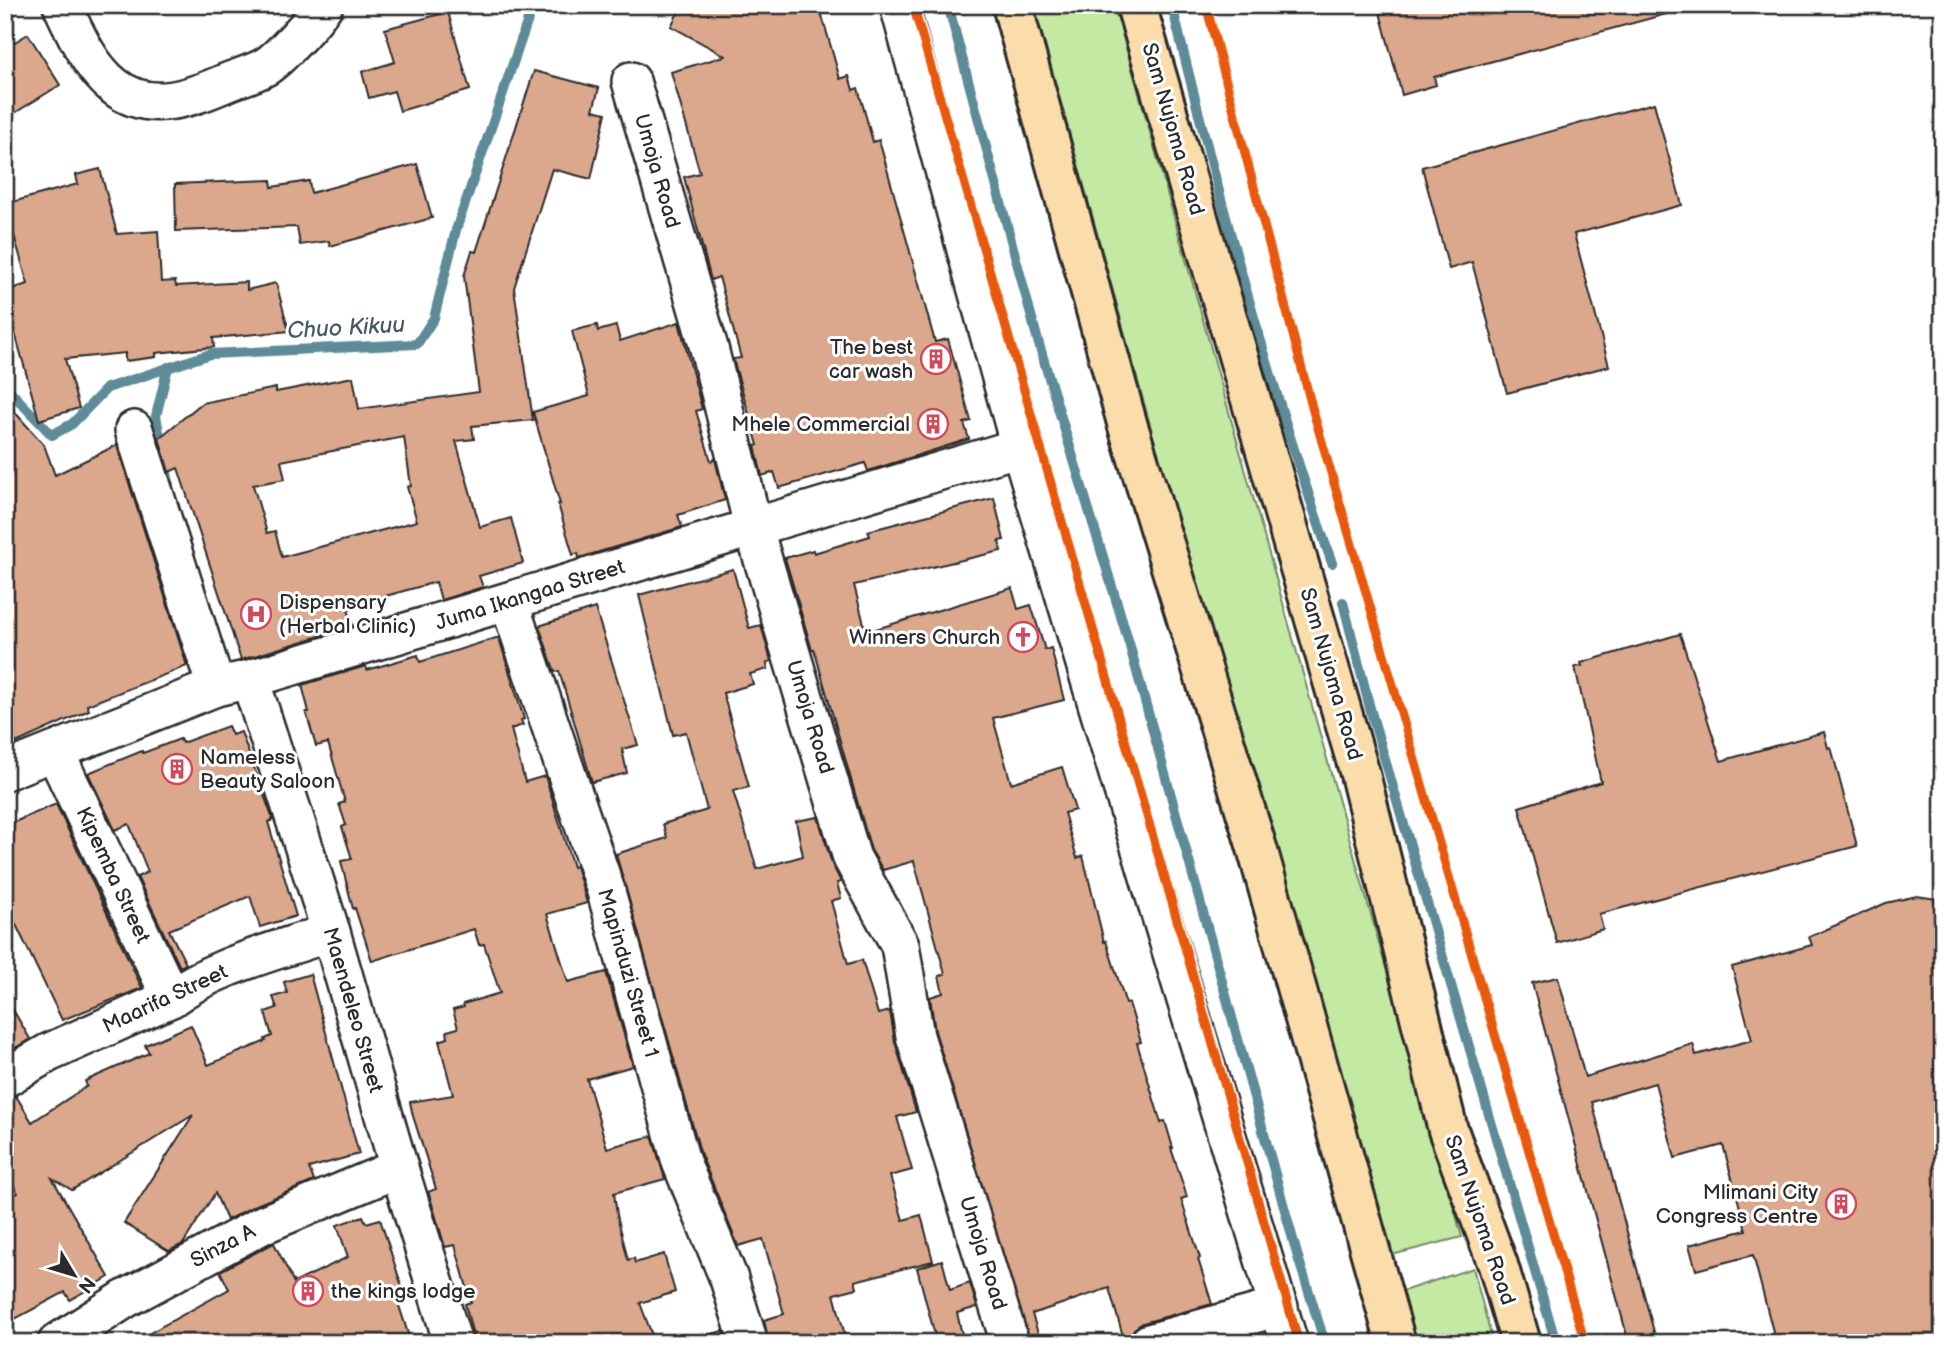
<svg xmlns="http://www.w3.org/2000/svg" width="1948" height="1348" viewBox="0 0 1948 1348" font-family="'Balsamiq Sans',sans-serif">
	<style>
		.green { fill: #c4e9a3; stroke: #788a67; stroke-width: 2 }
		.lines { fill: none; stroke-linecap: round; stroke-linejoin: round }
		.stream { stroke: #5d8b97; stroke-width: 10 }
		.building { fill: #dba88e; stroke: #2b2b2b; stroke-width: 2; fill-rule: evenodd }
		.street-casing { stroke: #2b2b2b; stroke-width: 42 }
		.primary-casing { stroke: #2b2b2b; stroke-width: 44 }
		.street { stroke: #fff; stroke-width: 37 }
		.primary { stroke: #fbddab; stroke-width: 38 }
		.cycleway-casing { stroke: #fff; stroke-width: 13 }
		.cycleway { stroke: #e8590c; stroke-width: 9 }
		.labels { text-anchor: middle; dominant-baseline: central; stroke-width: 6; stroke-linejoin: round; paint-order: stroke }
		.street-label { font-size: 21px; fill: #2b2b2b; stroke: #fff }
		.poi-label { font-size: 21px; fill: #2b2b2b; stroke: #fff; text-anchor: end }
		.water-label { font-size: 23px; font-style: italic; fill: #445b61; stroke: #fff }
	</style>
	<rect width="100%" height="100%" fill="#fff"/>
	<filter id="ink" filterUnits="userSpaceOnUse"><feTurbulence type="fractalNoise" baseFrequency=".0143" numOctaves="2"/><feDisplacementMap in="SourceGraphic" scale="14" xChannelSelector="R" yChannelSelector="G"/><feConvolveMatrix kernelMatrix="1 2 1 2 8 2 1 2 1" color-interpolation-filters="sRGB"/></filter>
	<g filter="url(#ink)">
		<g class="green">
			<polygon points="1034,5 1114,5 1462,1237 1380,1258"/>
			<polygon points="1473,1268 1493,1343 1402,1343 1388,1296"/>
		</g>
		<g class="lines">
			<g class="stream">
				<polyline points="948,5 1038,341 1129,643 1297,1254 1325,1343"/>
				<path d="M1172 5C1217 193 1268 381 1332 563"/>
				<polyline points="168,367 156,416 169,483"/>
				<polyline points="5,386 52,435 72,424 107,388 210,354 417,344 434,318 456,230 533,5"/>
				<polyline points="1343,602 1371,712 1556,1343"/>
			</g>
		</g>
		<g class="building">
			<polygon points="682,5 819,5 840,79 849,76 853,90 858,88 873,142 879,140 935,342 948,339 971,421 964,423 969,439 868,471 865,463 779,488 774,472 762,476 755,446 758,445 733,359 741,358 719,277 711,280 684,177 700,173 671,72 725,56 671,26"/>
			<polygon points="1378,5 1669,5 1670,13 1434,77 1436,85 1402,95"/>
			<polygon points="448,12 470,90 400,111 394,91 369,98 362,72 395,62 385,29"/>
			<polygon points="28,34 60,85 5,119 5,48"/>
			<path d="M534 71 599 88 593 110 606 113 591 179 552 169 514 288 533 420 472 426 474 439 456 441 480 527 511 518 523 563 479 576 483 587 441 600 436 582 375 599 376 601 348 609 353 626 241 660 178 468 169 472 159 438 202 403 276 388V392L353 377 359 409 479 392 464 276 472 251 476 252ZM404 437 411 486 407 487 417 521 282 557 275 531 267 533 253 485 285 479 281 461Z"/>
			<polygon points="1654,103 1682,205 1574,234 1609,366 1507,393 1472,262 1449,269 1422,167"/>
			<polygon points="417,164 432,218 330,246 329,241 300,245 297,227 176,231 175,184 271,180 272,187 309,181 311,193"/>
			<polygon points="100,169 117,234 158,231 161,282 175,281 176,286 247,282 247,290 276,283 289,331 213,338 214,347 156,353 156,357 125,361 125,353 65,359 79,408 39,420 6,300 11,299 8,290 28,284 5,204 78,184 76,175"/>
			<polygon points="679,322 702,409 696,411 711,461 715,459 725,500 678,515 682,527 579,558 578,553 573,555 558,504 560,504 533,412 589,396 572,331 597,325 598,331 616,326 620,341"/>
			<polygon points="5,401 44,445 55,475 117,445 187,666 87,705 89,710 16,743 13,736 5,739"/>
			<polygon points="994,498 1004,540 999,541 1001,551 854,585 866,632 1012,588 1018,609 1031,605 1045,650 1051,648 1064,700 993,718 1011,783 1062,767 1075,810 1064,813 1077,858 1083,856 1104,942 1106,941 1126,1004 1129,1003 1141,1042 1137,1043 1161,1123 1165,1121 1173,1148 1171,1148 1187,1197 1181,1199 1200,1258 1198,1259 1212,1304 1143,1323 1134,1329 1128,1343 1125,1343 1109,1288 1032,1314 1041,1343 1030,1343 935,1031 930,997 943,993 939,976 945,974 914,861 883,870 871,850 814,649 812,650 785,558 813,550 814,553 870,536 868,531"/>
			<polygon points="733,569 749,628 761,625 771,661 767,663 768,669 750,674 753,684 723,693 749,787 733,791 757,869 803,856 796,821 818,817 832,864 841,882 837,883 841,898 831,901 848,964 862,960 878,1014 890,1011 895,1042 916,1112 897,1117 912,1170 890,1176 903,1220 921,1215 933,1261 855,1281 857,1288 834,1294 847,1343 769,1343 764,1320 784,1314 763,1239 738,1246 701,1155 616,854 667,838 663,824 707,810 686,732 673,735 639,595"/>
			<polygon points="595,608 638,745 622,749 627,773 592,782 559,671 555,672 539,626"/>
			<polygon points="1680,634 1721,761 1824,732 1828,748 1831,747 1857,846 1599,914 1603,929 1557,943 1519,807 1601,782 1575,667 1582,666 1581,663"/>
			<polygon points="496,638 499,638 524,719 521,720 523,725 511,729 525,782 545,776 573,867 576,866 587,903 547,914 568,982 606,972 633,1066 587,1079 607,1148 652,1136 665,1179 614,1193 617,1215 628,1260 634,1258 635,1263 664,1254 675,1292 640,1303 655,1343 475,1343 465,1304 471,1302 455,1245 445,1247 429,1194 428,1192 436,1189 413,1116 410,1102 453,1095 439,1041 448,1038 447,1031 458,1028 453,1010 464,1007 463,1004 500,993 484,944 479,945 474,929 372,961 355,908 353,909 341,861 352,859 342,827 346,825 339,804 345,802 328,743 316,746 306,712 309,712 302,685 366,666 367,670 418,655 420,662"/>
			<polygon points="228,726 232,735 241,732 272,817 273,820 268,822 296,916 260,927 250,896 169,930 186,964 180,967 137,877 148,872 129,824 115,830 88,773 142,751 143,753 180,739 182,743"/>
			<polygon points="56,804 142,988 62,1020 5,902 5,826"/>
			<polygon points="1917,896 1943,900 1943,1343 1776,1343 1753,1255 1696,1270 1689,1245 1746,1230 1723,1145 1675,1158 1655,1083 1592,1102 1657,1343 1629,1343 1532,983 1558,977 1585,1077 1693,1044 1696,1055 1752,1040 1732,967 1812,945 1809,937 1886,903"/>
			<polygon points="310,974 359,1154 309,1168 314,1181 254,1206 227,1220 215,1193 183,1244 169,1251 124,1223 193,1115 72,1190 52,1178 109,1277 70,1300 65,1292 15,1319 5,1300 5,1200 18,1193 5,1172 5,1099 16,1096 32,1122 87,1086 85,1081 149,1053 145,1045 191,1025 208,1065 266,1041 265,1039 272,1036 265,1012 277,1008 273,997 287,993 284,982"/>
			<polygon points="5,996 30,1039 5,1054"/>
			<polygon points="363,1216 366,1223 380,1219 402,1287 394,1290 411,1343 132,1343 229,1289 220,1271 274,1243 294,1283 348,1257 337,1225"/>
			<polygon points="942,1260 950,1290 970,1283 977,1307 957,1313 964,1343 937,1343 917,1268"/>
			<polygon points="723,1331 727,1343 709,1343 708,1335"/>
		</g>
		<g class="lines">
			<g class="street-casing">
				<g id="street">
					<path d="M62 5C75 33 89 66 114 86 150 115 192 97 230 81 241 77 254 73 265 67 279 59 314 20 324 5"/>
					<polyline points="899,5 1020,447 1289,1343"/>
					<polyline points="631,81 709,348 753,526 852,858 900,945 915,1036 1010,1343"/>
					<polyline points="134,430 216,687"/>
					<polyline points="509,602 605,888 681,1162 729,1279 749,1343"/>
					<polyline points="250,679 331,932 399,1168 453,1343"/>
					<polyline points="55,752 171,998"/>
					<polyline points="5,771 216,687 250,679 1020,447"/>
					<path d="M5 1078 48 1053 171 998C216 965 278 951 331 932"/>
					<polyline points="57,1343 125,1299 262,1225 399,1168"/>
					<polyline points="1149,1343 1279,1307"/>
				</g>
			</g>
			<g class="primary-casing">
				<g id="primary">
					<polyline points="1012,5 1127,423 1257,848 1396,1343"/>
					<polyline points="1136,5 1360,774 1448,1130 1498,1265 1521,1343"/>
				</g>
			</g>
			<use href="#street" class="street"/>
			<use href="#primary" class="primary"/>
			<g class="cycleway-casing">
				<g id="cycleway">
					<polyline points="913,5 1299,1343"/>
					<polyline points="1206,5 1313,411 1585,1343"/>
				</g>
			</g>
			<use href="#cycleway" class="cycleway"/>
		</g>
	</g>
	<defs>
		<g id="building-ring" transform="scale(1.575)"><circle r="9.5" fill="#fff" stroke="#d1495b" stroke-width="1.5"/><path d="M-4-6H4V6H1V3H-1V6H-4ZM-2.5-4.3h1.7v1.8h-1.7ZM.8-4.3h1.7v1.8H.8ZM-2.5-1h1.7V.8h-1.7ZM.8-1h1.7V.8H.8Z" fill="#d1495b"/></g>
		<g id="hospital-ring" transform="scale(1.575)"><circle r="9.5" fill="#fff" stroke="#d1495b" stroke-width="1.5"/><path d="M-5-5h3v3.5h4V-5h3V5h-3V1.5h-4V5h-3Z" fill="#d1495b"/></g>
		<g id="church-ring" transform="scale(1.575)"><circle r="9.5" fill="#fff" stroke="#d1495b" stroke-width="1.5"/><path d="M-1.2-6h2.4v3.5h3.3v2.4h-3.3V6h-2.4V-.1h-3.3v-2.4h3.3Z" fill="#d1495b"/></g>
	</defs>
	<g fill-rule="evenodd">
		<use href="#building-ring" x="936" y="359"/>
		<use href="#building-ring" x="933" y="424"/>
		<use href="#hospital-ring" x="256" y="614"/>
		<use href="#church-ring" x="1023" y="637"/>
		<use href="#building-ring" x="177" y="769"/>
		<use href="#building-ring" x="1841" y="1204"/>
		<use href="#building-ring" x="308" y="1291"/>
	</g>
	<g class="labels">
		<g class="street-label">
			<text transform="translate(1173 129) rotate(74)">Sam Nujoma Road</text>
			<text transform="translate(657 171) rotate(74)">Umoja Road</text>
			<text transform="translate(530 595) rotate(-17)">Juma Ikangaa Street</text>
			<text transform="translate(1331 674) rotate(74)">Sam Nujoma Road</text>
			<text transform="translate(810 717) rotate(73)">Umoja Road</text>
			<text transform="translate(113 875) rotate(65)">Kipemba Street</text>
			<text transform="translate(628 973) rotate(74)">Mapinduzi Street 1</text>
			<text transform="translate(165 999) rotate(-25)">Maarifa Street</text>
			<text transform="translate(353 1010) rotate(74)">Maendeleo Street</text>
			<text transform="translate(1480 1220) rotate(71)">Sam Nujoma Road</text>
			<text transform="translate(223 1246) rotate(-28)">Sinza A</text>
			<text transform="translate(983 1253) rotate(73)">Umoja Road</text>
		</g>
		<g class="poi-label">
			<text x="913" y="347">The best<tspan x="913" dy="24">car wash</tspan></text>
			<text x="910" y="424">Mhele Commercial</text>
			<text x="279" y="602" text-anchor="start">Dispensary<tspan x="279" dy="24">(Herbal Clinic)</tspan></text>
			<text x="1000" y="637">Winners Church</text>
			<text x="200" y="757" text-anchor="start">Nameless<tspan x="200" dy="24">Beauty Saloon</tspan></text>
			<text x="1818" y="1192">Mlimani City<tspan x="1818" dy="24">Congress Centre</tspan></text>
			<text x="331" y="1291" text-anchor="start">the kings lodge</text>
		</g>
		<g class="water-label">
			<text transform="translate(346 328) rotate(-3)">Chuo Kikuu</text>
		</g>
	</g>
	<rect width="1948" height="1348" fill="none" stroke="#fff" stroke-width="28"/>
	<rect x="14" y="14" width="1920" height="1320" fill="none" stroke="#2b2b2b" stroke-width="2.5" filter="url(#ink)"/>
	<g transform="translate(74 1275) rotate(128)" stroke="#ffffff" stroke-width="5" paint-order="stroke">
	<path d="M0-5L12 26L0 18L-12 26Z" fill="#2b2b2b"/>
	<text y="-10" font-size="19" font-weight="bold" text-anchor="middle" fill="#2b2b2b">N</text>
	</g>
</svg>
